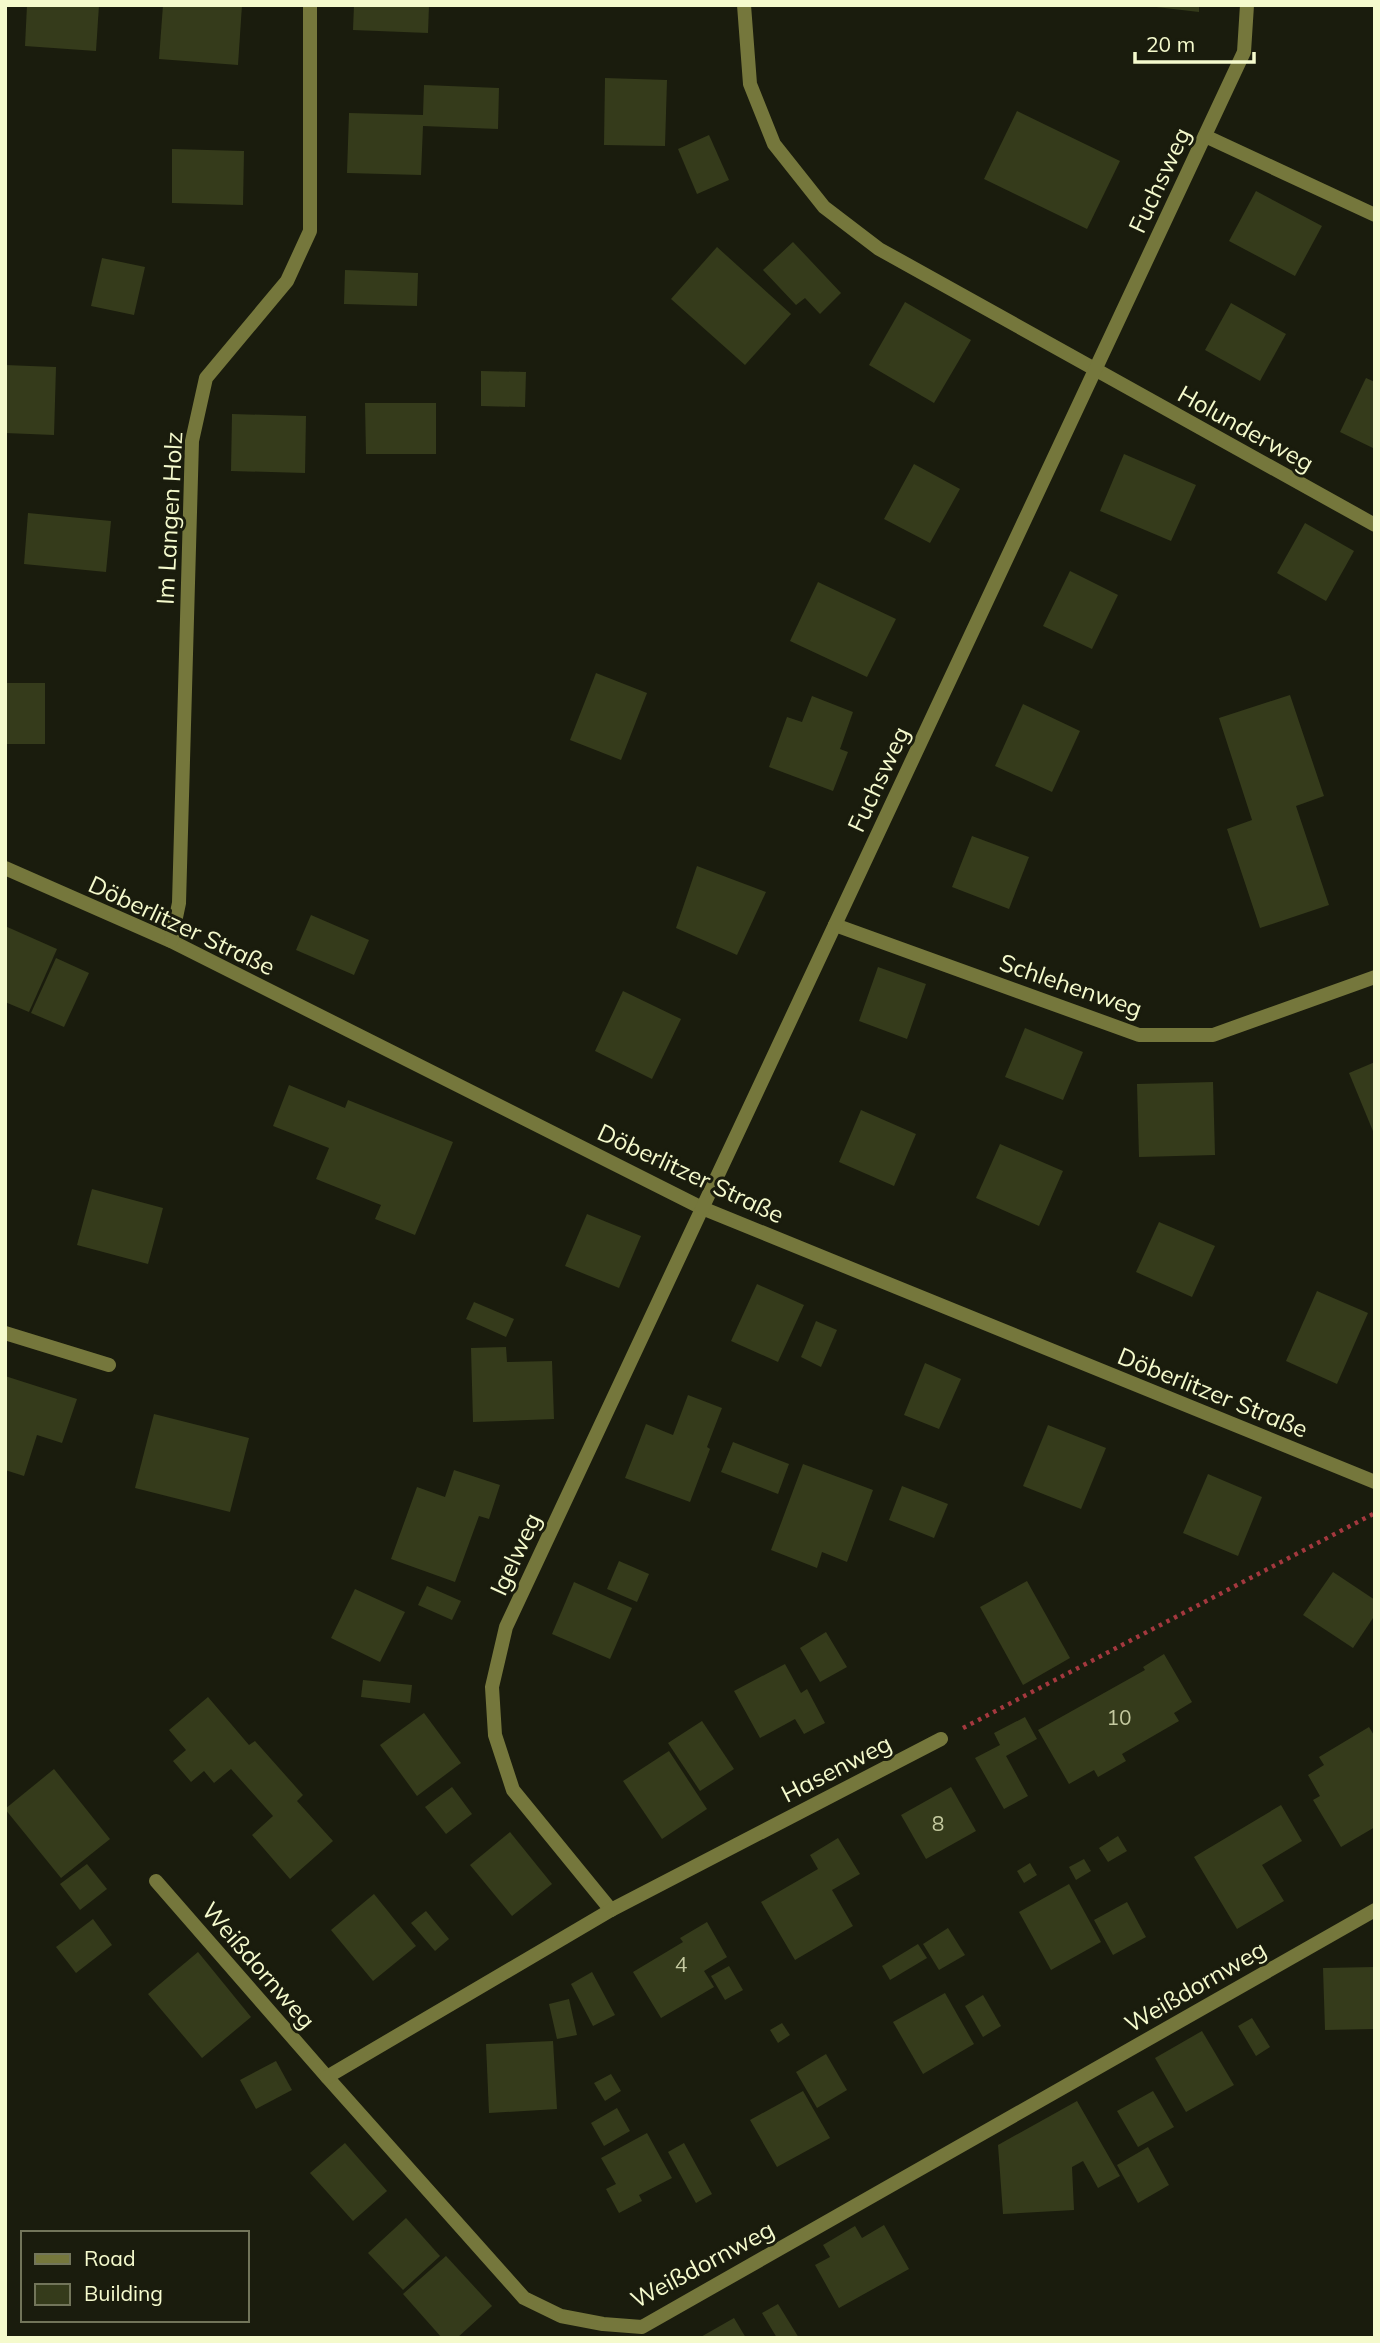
<svg xmlns="http://www.w3.org/2000/svg" width="1380" height="2343" viewBox="0 0 1380 2343" font-family="Mulish,sans-serif">
	<style>
		.building { fill: #353b1b }
		.lines { fill: none; stroke-linecap: round; stroke-linejoin: round }
		.path { stroke: #a4383e; stroke-width: 4.5; stroke-dasharray: 3.5 5; stroke-linecap: butt }
		.street { stroke: #75773c; stroke-width: 14 }
		.labels { text-anchor: middle; dominant-baseline: central; stroke-width: 6; stroke-linejoin: round; paint-order: stroke }
		.number-label { font-size: 21px; fill: #c5caa0 }
		.street-label { font-size: 24px; fill: #f5facd; stroke: #1a1c0d }
	</style>
	<rect width="100%" height="100%" fill="#1a1c0d"/>
	<g class="building">
		<polygon points="27,5 99,5 96,51 25,46"/>
		<polygon points="163,5 242,5 238,65 159,59"/>
		<polygon points="354,5 429,5 428,33 353,30"/>
		<polygon points="1156,5 1199,5 1199,12 1156,7"/>
		<polygon points="605,78 667,80 665,146 604,145"/>
		<polygon points="424,85 499,88 498,129 423,126 421,175 347,173 349,113 423,115"/>
		<polygon points="1017,111 1120,161 1087,229 984,179"/>
		<polygon points="709,135 729,180 697,194 678,149"/>
		<polygon points="172,149 244,151 243,205 172,203"/>
		<polygon points="1256,191 1322,226 1295,276 1229,241"/>
		<polygon points="793,242 841,293 820,314 805,298 796,305 763,270"/>
		<polygon points="717,247 791,314 745,365 671,299"/>
		<polygon points="102,258 145,267 134,315 91,306"/>
		<polygon points="345,270 418,273 417,306 344,304"/>
		<polygon points="905,302 971,340 934,403 869,365"/>
		<polygon points="1231,303 1286,334 1260,381 1205,350"/>
		<polygon points="5,365 56,367 54,435 5,433"/>
		<polygon points="481,371 526,372 525,407 481,406"/>
		<polygon points="1366,378 1375,382 1375,449 1340,432"/>
		<polygon points="365,403 436,403 436,454 366,454"/>
		<polygon points="232,414 306,416 305,473 231,471"/>
		<polygon points="1124,454 1196,485 1171,541 1100,511"/>
		<polygon points="914,464 960,489 930,543 884,519"/>
		<polygon points="28,513 111,521 106,572 24,564"/>
		<polygon points="1305,523 1354,551 1326,601 1277,573"/>
		<polygon points="1070,571 1118,595 1092,649 1043,626"/>
		<polygon points="818,582 896,619 867,677 790,641"/>
		<polygon points="596,673 647,693 621,760 570,740"/>
		<rect x="5" y="683" width="40" height="61"/>
		<polygon points="1290,695 1324,796 1296,806 1329,905 1260,928 1227,829 1252,820 1219,718"/>
		<polygon points="812,696 853,712 840,749 848,752 833,791 769,767 787,717 802,722"/>
		<polygon points="1023,704 1080,731 1052,792 995,766"/>
		<polygon points="972,836 1029,857 1009,909 952,887"/>
		<polygon points="697,866 766,892 737,955 676,928"/>
		<polygon points="311,915 369,940 354,975 296,950"/>
		<polygon points="5,926 57,949 29,1012 5,1002"/>
		<polygon points="56,958 89,973 64,1027 31,1013"/>
		<polygon points="878,967 926,984 907,1039 859,1021"/>
		<polygon points="623,991 681,1019 652,1079 595,1051"/>
		<polygon points="1025,1028 1083,1052 1063,1100 1005,1077"/>
		<polygon points="1375,1062 1375,1136 1349,1073"/>
		<polygon points="1213,1082 1215,1155 1139,1157 1137,1084"/>
		<polygon points="289,1085 345,1108 348,1100 453,1142 415,1235 375,1219 381,1205 316,1179 329,1148 273,1126"/>
		<polygon points="861,1110 916,1134 894,1186 839,1162"/>
		<polygon points="1000,1144 1063,1171 1039,1226 976,1198"/>
		<polygon points="92,1189 163,1208 148,1264 77,1245"/>
		<polygon points="587,1214 641,1236 619,1288 565,1266"/>
		<polygon points="1159,1222 1215,1246 1192,1297 1136,1272"/>
		<polygon points="757,1284 804,1305 778,1362 731,1341"/>
		<polygon points="1317,1291 1368,1313 1337,1384 1286,1361"/>
		<polygon points="474,1302 514,1319 506,1337 466,1319"/>
		<polygon points="816,1321 837,1330 821,1367 801,1357"/>
		<polygon points="506,1347 507,1362 552,1361 554,1419 473,1422 471,1348"/>
		<polygon points="925,1363 961,1379 939,1429 904,1415"/>
		<polygon points="5,1376 77,1399 62,1443 37,1435 24,1476 5,1470"/>
		<polygon points="688,1395 722,1408 707,1447 710,1449 690,1502 625,1478 646,1424 673,1435"/>
		<polygon points="154,1414 249,1438 230,1512 135,1488"/>
		<polygon points="1048,1425 1106,1448 1081,1509 1023,1486"/>
		<polygon points="733,1442 789,1464 778,1494 721,1472"/>
		<polygon points="803,1464 873,1490 847,1562 822,1552 817,1568 771,1550"/>
		<polygon points="454,1470 500,1485 489,1519 479,1516 455,1582 391,1559 417,1487 445,1497"/>
		<polygon points="1208,1474 1262,1497 1238,1556 1183,1533"/>
		<polygon points="902,1486 948,1504 934,1538 889,1520"/>
		<polygon points="619,1561 649,1574 637,1602 607,1589"/>
		<polygon points="1333,1572 1375,1600 1375,1615 1353,1648 1303,1615"/>
		<polygon points="1027,1581 1070,1658 1023,1685 980,1607"/>
		<polygon points="574,1582 632,1608 610,1659 552,1634"/>
		<polygon points="427,1586 461,1601 452,1620 418,1605"/>
		<polygon points="355,1589 405,1612 380,1662 331,1638"/>
		<polygon points="826,1632 847,1667 820,1682 800,1648"/>
		<polygon points="1164,1654 1192,1702 1174,1713 1179,1721 1122,1754 1126,1761 1098,1777 1094,1770 1069,1784 1038,1730 1145,1670 1143,1667"/>
		<polygon points="785,1664 801,1693 807,1689 825,1723 804,1734 795,1719 760,1738 734,1691"/>
		<polygon points="363,1680 412,1685 410,1703 361,1697"/>
		<polygon points="208,1697 249,1745 255,1741 303,1795 297,1801 333,1841 290,1879 252,1835 273,1816 231,1769 214,1783 204,1771 191,1782 173,1761 186,1750 169,1730"/>
		<polygon points="424,1713 461,1763 417,1796 380,1745"/>
		<polygon points="1025,1717 1037,1739 1006,1756 1028,1796 1004,1809 975,1758 1000,1745 994,1733"/>
		<polygon points="702,1721 734,1769 700,1791 668,1743"/>
		<polygon points="1369,1727 1375,1737 1375,1827 1341,1847 1313,1800 1320,1796 1308,1775 1324,1765 1319,1757"/>
		<polygon points="669,1751 707,1809 662,1839 623,1781"/>
		<polygon points="54,1769 110,1839 61,1878 5,1809"/>
		<polygon points="452,1787 472,1814 446,1834 425,1807"/>
		<polygon points="951,1787 976,1831 926,1859 901,1815"/>
		<polygon points="1281,1805 1302,1841 1262,1865 1284,1901 1237,1929 1194,1857"/>
		<polygon points="510,1832 552,1884 512,1916 470,1865"/>
		<polygon points="1118,1836 1127,1851 1108,1862 1099,1848"/>
		<polygon points="838,1838 860,1874 832,1890 853,1926 795,1960 761,1902 818,1869 810,1855"/>
		<polygon points="1084,1859 1091,1871 1076,1880 1069,1867"/>
		<polygon points="1030,1863 1037,1875 1024,1883 1017,1871"/>
		<polygon points="87,1864 107,1889 80,1910 60,1884"/>
		<polygon points="1069,1884 1101,1942 1051,1970 1019,1912"/>
		<polygon points="374,1894 416,1946 373,1981 331,1930"/>
		<polygon points="1127,1902 1146,1937 1113,1955 1094,1920"/>
		<polygon points="426,1911 449,1939 435,1951 411,1923"/>
		<polygon points="93,1919 112,1945 76,1973 56,1947"/>
		<polygon points="707,1922 727,1957 704,1971 714,1987 661,2018 633,1972 683,1942 680,1938"/>
		<polygon points="948,1928 965,1955 939,1970 923,1944"/>
		<polygon points="918,1944 927,1958 890,1980 882,1966"/>
		<polygon points="198,1952 251,2017 202,2058 148,1994"/>
		<polygon points="729,1966 743,1990 725,2000 711,1976"/>
		<polygon points="1375,1967 1375,2029 1325,2030 1323,1968"/>
		<polygon points="592,1972 615,2015 593,2026 571,1984"/>
		<polygon points="945,1993 974,2044 923,2074 893,2022"/>
		<polygon points="983,1995 1001,2026 983,2037 965,2006"/>
		<polygon points="569,1999 577,2035 557,2039 549,2004"/>
		<polygon points="1252,2018 1270,2047 1256,2056 1238,2026"/>
		<polygon points="782,2023 790,2035 778,2043 770,2030"/>
		<polygon points="1202,2031 1234,2085 1186,2112 1155,2058"/>
		<polygon points="553,2041 557,2109 489,2113 486,2044"/>
		<polygon points="826,2054 847,2090 817,2108 796,2072"/>
		<polygon points="276,2061 292,2090 256,2109 240,2080"/>
		<polygon points="611,2074 621,2091 605,2101 594,2083"/>
		<polygon points="803,2091 830,2138 777,2167 750,2120"/>
		<polygon points="1153,2091 1174,2127 1138,2147 1117,2111"/>
		<polygon points="1077,2101 1120,2176 1098,2188 1083,2161 1072,2167 1074,2210 1003,2214 998,2145"/>
		<polygon points="617,2108 630,2131 604,2146 591,2123"/>
		<polygon points="647,2133 672,2178 639,2195 642,2201 619,2213 606,2189 616,2184 601,2158"/>
		<polygon points="345,2143 387,2191 353,2221 310,2173"/>
		<polygon points="684,2143 712,2194 696,2203 668,2152"/>
		<polygon points="1148,2147 1169,2185 1138,2203 1117,2165"/>
		<polygon points="406,2218 440,2256 403,2290 368,2253"/>
		<polygon points="884,2225 909,2269 839,2308 815,2265 830,2257 823,2245 855,2226 862,2238"/>
		<polygon points="446,2256 492,2306 457,2338 442,2338 403,2294"/>
		<polygon points="778,2304 799,2338 777,2338 762,2313"/>
		<polygon points="734,2318 746,2338 699,2338"/>
	</g>
	<g class="lines">
		<polyline class="path" points="963,1728 1375,1513"/>
		<g class="street">
			<polyline points="744,5 750,84 774,144 824,207 879,249 1375,525"/>
			<polyline points="1205,136 1375,215"/>
			<polyline points="5,868 171,941 702,1208 1375,1482"/>
			<polyline points="835,925 1139,1035 1213,1035 1375,977"/>
			<polyline points="171,941 179,903 192,441 206,378 287,281 310,231 310,5"/>
			<polyline points="5,1333 109,1365"/>
			<polyline points="156,1881 327,2077 524,2298 561,2316 603,2324 642,2327 1375,1910"/>
			<polyline points="611,1910 513,1790 495,1735 492,1687 506,1627 1244,52 1247,5"/>
			<polyline points="327,2077 611,1910 941,1739"/>
		</g>
	</g>
	<g class="labels">
		<g class="number-label">
			<text x="1119" y="1717">10</text>
			<text x="938" y="1823">8</text>
			<text x="681" y="1964">4</text>
		</g>
		<g class="street-label">
			<text transform="translate(1159 180) rotate(-65)">Fuchsweg</text>
			<text transform="translate(1246 428) rotate(29)">Holunderweg</text>
			<text transform="translate(169 518) rotate(-87)">Im Langen Holz</text>
			<text transform="translate(878 779) rotate(-65)">Fuchsweg</text>
			<text transform="translate(182 925) rotate(25)">Döberlitzer Straße</text>
			<text transform="translate(1071 985) rotate(19)">Schlehenweg</text>
			<text transform="translate(691 1173) rotate(25)">Döberlitzer Straße</text>
			<text transform="translate(1213 1392) rotate(22)">Döberlitzer Straße</text>
			<text transform="translate(515 1554) rotate(-65)">Igelweg</text>
			<text transform="translate(836 1768) rotate(-27)">Hasenweg</text>
			<text transform="translate(259 1965) rotate(49)">Weißdornweg</text>
			<text transform="translate(1195 1986) rotate(-30)">Weißdornweg</text>
			<text transform="translate(702 2264) rotate(-28)">Weißdornweg</text>
		</g>
	</g>
	<rect width="1380" height="2343" fill="none" stroke="#f5facd" stroke-width="14"/>
	<rect x="21" y="2231" width="228" height="91" fill="#1a1c0d" stroke="#72755a" stroke-width="2"/>
	<rect x="35" y="2254" width="35" height="10" fill="#75773c" stroke="#72755a" stroke-width="2"/>
	<text x="84" y="2266" font-size="21" fill="#f5facd">Road</text>
	<rect x="35" y="2284" width="35" height="21" fill="#353b1b" stroke="#72755a" stroke-width="2"/>
	<text x="84" y="2301" font-size="21" fill="#f5facd">Building</text>
	<path d="M1135 52v10h119v-10" fill="none" stroke="#f5facd" stroke-width="3.5"/>
	<text x="1146" y="52" font-size="21" fill="#f5facd" stroke="#1a1c0d" stroke-width="5" paint-order="stroke">20 m</text>
</svg>
